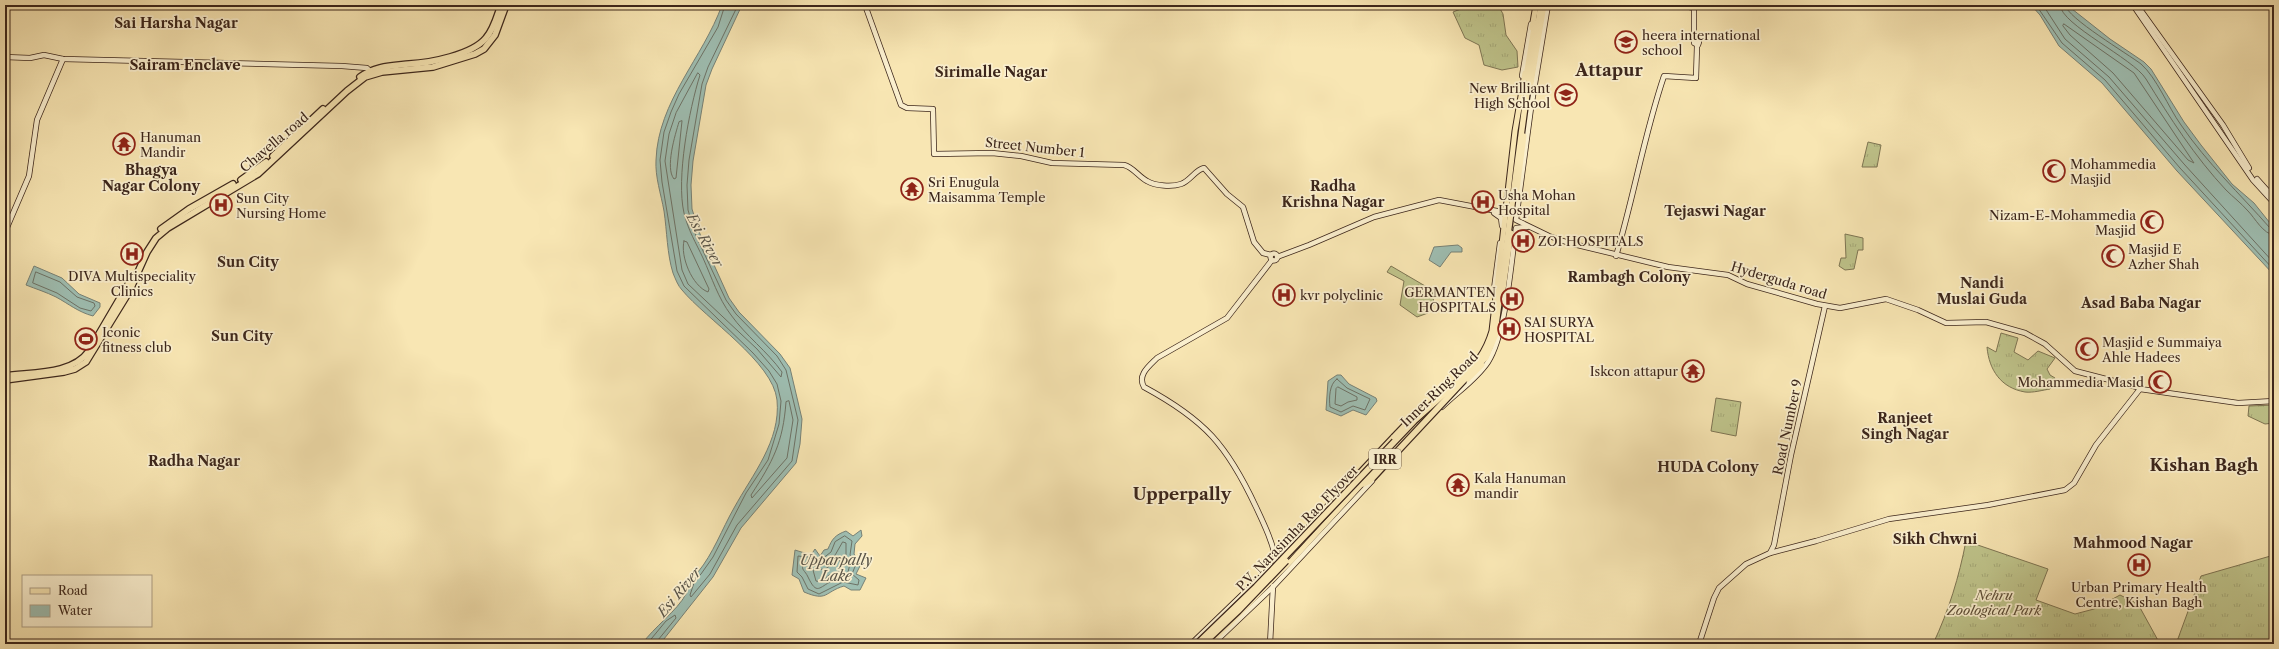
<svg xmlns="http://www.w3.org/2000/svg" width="2279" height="649" viewBox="0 0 2279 649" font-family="'Libre Caslon Text',serif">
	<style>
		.grass { fill: url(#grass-tufts); stroke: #7e7553 }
		.water { fill: #9ebeb2; stroke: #778176 }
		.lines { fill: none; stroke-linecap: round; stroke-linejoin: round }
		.shore { stroke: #6d7266; stroke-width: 1 }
		.secondary-casing { stroke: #3c261b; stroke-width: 6 }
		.primary-casing { stroke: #3c261b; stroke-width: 7 }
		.highway-casing { stroke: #3c261b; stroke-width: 8 }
		.secondary { stroke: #faefce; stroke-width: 4.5 }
		.primary { stroke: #f8e6b3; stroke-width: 5 }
		.highway { stroke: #f8e6b3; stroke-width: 5.5 }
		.highway-bridge-casing { stroke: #3c261b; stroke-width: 8; stroke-linecap: butt }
		.highway-bridge { stroke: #f8e6b3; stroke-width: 5.5 }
		.labels { text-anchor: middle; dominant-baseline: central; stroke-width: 3.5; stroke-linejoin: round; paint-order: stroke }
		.shield { fill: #faefce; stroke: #756251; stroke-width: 1 }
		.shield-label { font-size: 12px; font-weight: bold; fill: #3c261b }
		.poi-label { font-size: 13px; fill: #3c261b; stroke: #faefce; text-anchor: start }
		.street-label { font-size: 13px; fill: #3c261b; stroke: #faefce }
		.park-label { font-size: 13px; font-style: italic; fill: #5d4e37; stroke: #faefce }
		.neighbourhood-label { font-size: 14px; font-weight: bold; fill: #3c261b; stroke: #faefce }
		.water-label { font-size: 14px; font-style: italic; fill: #595448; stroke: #faefce }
		.district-label { font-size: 17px; font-weight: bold; fill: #3c261b; stroke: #faefce }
	</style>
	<defs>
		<pattern id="grass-tufts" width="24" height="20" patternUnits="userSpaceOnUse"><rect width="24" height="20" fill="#bfc48b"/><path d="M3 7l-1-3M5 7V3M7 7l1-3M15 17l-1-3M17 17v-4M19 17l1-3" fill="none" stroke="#a5a877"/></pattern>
	</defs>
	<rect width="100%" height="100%" fill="#f8e6b3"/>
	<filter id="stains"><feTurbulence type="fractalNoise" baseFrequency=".005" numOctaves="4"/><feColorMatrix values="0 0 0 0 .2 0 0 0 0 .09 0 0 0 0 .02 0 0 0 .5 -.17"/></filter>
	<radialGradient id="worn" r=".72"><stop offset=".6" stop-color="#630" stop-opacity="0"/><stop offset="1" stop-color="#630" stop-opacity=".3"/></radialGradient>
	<g class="grass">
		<polygon points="1471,5 1498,5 1503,14 1506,35 1517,51 1518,67 1502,70 1484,65 1479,45 1465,38 1453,12"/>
		<polygon points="1868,142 1881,145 1877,167 1862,167"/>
		<polygon points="1845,234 1863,238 1863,250 1858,250 1854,269 1845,270 1839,266 1841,258 1846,258"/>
		<polygon points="1391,266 1432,290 1434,304 1428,313 1417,317 1400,305 1404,281 1387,272"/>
		<path d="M2001 333 2018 338 2014 352 2028 360 2038 351 2055 358 2047 369 2050 375 2055 378 2050 389C2043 390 2033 393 2025 392 2001 388 1989 370 1987 347L1996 352Z"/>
		<polygon points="1716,398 1741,402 1736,436 1711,431"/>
		<polygon points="2274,405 2274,423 2265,424 2248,416 2249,406"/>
		<path d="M1966 541 2048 569 2036 600 2075 614 2094 609 2120 595 2138 604 2160 644H1933C1949 610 1959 577 1966 541Z"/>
		<polygon points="2274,555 2274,644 2176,644 2201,576"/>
	</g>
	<g class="water">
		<path d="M722 5H742L712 69 706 85 693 161 691 185 692 209 700 234 729 298 739 312 780 354 790 368 802 419 800 444 796 463 741 528 713 577 660 644H642C654 627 677 611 686 594 688 589 688 581 692 577 693 575 696 574 698 572 713 554 722 529 734 508 752 475 781 441 777 400 773 362 706 319 682 290 678 286 675 278 673 273 667 254 667 231 664 211 661 194 655 177 656 160 658 101 703 58 722 5Z"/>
		<polygon points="2031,5 2067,5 2110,39 2144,62 2151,69 2184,122 2201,145 2232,184 2254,203 2274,228 2274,275 2177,171 2102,83 2059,46 2040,15"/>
		<polygon points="1458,245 1462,248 1462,252 1451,252 1440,267 1429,260 1434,247"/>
		<path d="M34 266 62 278 79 294 100 303V307L93 316C78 312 69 304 56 297 46 292 36 289 26 285Z"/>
		<polygon points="1337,375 1341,375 1349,384 1376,398 1377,401 1366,415 1353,410 1341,416 1326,410 1328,381"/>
		<path d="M861 530 862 536 855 544 854 554 861 564 856 574 866 578 860 590H851L844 586C824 592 828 602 804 592L799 579 792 575 795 550 811 555 815 549 820 556 824 550 828 549C832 539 835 535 846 531L853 536Z"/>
	</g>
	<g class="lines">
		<g class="shore">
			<polyline points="725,5 718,27 679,94 671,112 664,132 660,160 662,182 677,271 684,286 753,353 769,371 777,384 781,401 779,424 768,460 746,493 713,557 701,574 695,580 690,595 691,597 710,574 737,525 792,461 798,420 786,370 777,356 736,314 726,300 696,236 688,210 687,185 689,160 702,84 708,67 738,5"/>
			<polyline points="2036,5 2062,43 2105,80 2180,168 2274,270"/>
			<polyline points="2043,5 2065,39 2109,77 2184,164 2274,263"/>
			<path d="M2060 5C2061 25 2133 58 2146 79 2170 118 2195 157 2226 190 2233 197 2241 203 2248 211 2255 218 2263 234 2274 235"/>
			<path d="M2065 5C2067 18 2128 54 2141 64 2157 78 2168 107 2181 125 2207 163 2240 194 2270 228L2274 230"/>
			<polygon points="2064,24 2134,73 2194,163 2188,160 2113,73 2070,35 2063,26"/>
			<path d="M698 73 700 75C689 110 676 178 684 213 688 230 696 243 703 258 712 278 718 298 731 315 746 336 767 351 782 372L781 377 757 349 688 284 682 270 665 161 669 134 676 113Z"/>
			<path d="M682 121 676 178 674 179C665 168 675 135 679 122Z"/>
			<path d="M684 241 687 242 709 289 708 292C692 286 680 256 684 241Z"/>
			<polygon points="36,272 60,282 77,297 94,303 95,306 91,311 80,308 57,293 33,283"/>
			<path d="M1337 379 1347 388 1370 399 1365 410 1353 406 1341 412 1330 407C1329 399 1329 384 1337 379Z"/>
			<polygon points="1338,387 1357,397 1357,400 1348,402 1341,406 1335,404 1336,389"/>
			<path d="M789 401 793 420 787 458 752 498 751 495C773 461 783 443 786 402Z"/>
			<polygon points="845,536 852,541 850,555 856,564 852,574 859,580 858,585 843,582 819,594 808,589 802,577 797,572 798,556 822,559 831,552 835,542"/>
			<path d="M843 542 846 543V556L850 564 847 576C842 578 836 578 832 581 819 587 817 596 808 577 805 570 801 571 803 563H825L835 555Z"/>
			<polygon points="839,560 843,565 841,571 829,575 821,582 816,581 813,570 825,569"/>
			<polyline points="647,644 666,621 675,615 676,618 658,640 657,644"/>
		</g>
		<g class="secondary-casing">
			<g id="secondary">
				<path d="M865 5 901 105 907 108 933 109 934 154 992 153 1021 156 1052 163 1124 165C1133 167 1139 177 1147 181 1155 186 1172 187 1181 184 1190 181 1195 170 1204 168L1227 194 1243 207 1254 242 1263 253 1271 255"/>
				<polyline points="1548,5 1531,108 1516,220 1549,236 1569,243 1668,267 1728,275 1747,284 1817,304 1840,308 1886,299 1918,310 1946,323 1986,322 2025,333 2045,344 2075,371 2137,387 2140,389"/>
				<polyline points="1680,5 1694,8 1694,43 1698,45 1699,42 1695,41"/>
				<polyline points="2133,5 2253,180 2274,203"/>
				<polyline points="2137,5 2223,125 2249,168"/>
				<polyline points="5,57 30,58 44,55 63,59 342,66 367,68 372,73"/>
				<polyline points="1522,76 1531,24"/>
				<polyline points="2257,179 2274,198"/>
				<polyline points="1494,213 1501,218 1502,226"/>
				<polyline points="5,232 29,176 37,120 63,59"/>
				<circle cx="1274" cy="257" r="3.5"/>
				<path d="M1616 256C1634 196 1644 135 1664 76L1696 78 1697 46"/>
				<polyline points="1277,257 1309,245 1374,217 1439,200 1502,212 1506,208"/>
				<path d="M1272 260 1227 318 1157 358C1149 366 1137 375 1144 387 1205 420 1227 445 1256 507 1265 526 1273 543 1277 564"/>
				<polyline points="1494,289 1500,243"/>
				<polyline points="2140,389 2238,403 2274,401"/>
				<path d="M1442 407C1457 392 1476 380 1488 362 1506 334 1511 263 1516 228L1527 227"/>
				<polyline points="1770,553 1774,545 1791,455 1825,306"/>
				<polyline points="1283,555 1330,503"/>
				<polyline points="1191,644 1272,566"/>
				<polyline points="1213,644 1273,587 1372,481"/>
				<polyline points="1270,644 1273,586"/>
				<polyline points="1699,644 1714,598 1719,588 1746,564 1770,553 1816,541 1889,519 1988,505 2065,490 2074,483 2096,445 2140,389"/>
			</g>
		</g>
		<g class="primary-casing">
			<g id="primary">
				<polyline points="1532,28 1536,5"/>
				<polyline points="1531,83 1544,5"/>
				<polyline points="1517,190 1524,136"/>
				<polyline points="1502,297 1511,233"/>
				<polyline points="1486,358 1497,332"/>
				<polyline points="1468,379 1482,365"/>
				<path d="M1459 380C1475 366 1486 352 1492 331L1515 131 1525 73"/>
				<polyline points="1329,507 1350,483"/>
				<polyline points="1209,644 1292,560 1414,427 1443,399"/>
			</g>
		</g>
		<g class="highway-casing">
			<g id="highway">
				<path d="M360 77C375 66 391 66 409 64 430 63 472 55 486 38 494 29 497 16 501 5"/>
				<polyline points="1526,78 1535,23"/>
				<polyline points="273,156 323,109"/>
				<polyline points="241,180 266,162"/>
				<polyline points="161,229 189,209 233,184"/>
				<path d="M5 376C32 372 72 375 89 351L133 276"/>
				<polyline points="5,380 64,372 75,369 86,362 129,292 147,252 156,238 168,228 258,174 347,91 365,77 382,72 433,67 475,54 484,49 495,35 506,5"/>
				<polyline points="1464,380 1485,358 1495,332 1525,106 1541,5"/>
				<polyline points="1363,484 1370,481 1393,456"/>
				<polyline points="1348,486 1394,437"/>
			</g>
		</g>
		<use href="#secondary" class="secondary"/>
		<use href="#primary" class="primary"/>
		<use href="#highway" class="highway"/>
		<g class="highway-bridge-casing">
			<g id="highway-bridge">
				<polyline points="1394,437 1416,414"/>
				<polyline points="1393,456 1464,380"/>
				<polyline points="1197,644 1256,587 1414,421 1462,378"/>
				<polyline points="1203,644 1238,611 1286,561"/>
			</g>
		</g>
		<use href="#highway-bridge" class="highway-bridge"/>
	</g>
	<defs>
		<g id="university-ring" transform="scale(1.15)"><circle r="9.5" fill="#faefce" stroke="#8f2418" stroke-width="1.5"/><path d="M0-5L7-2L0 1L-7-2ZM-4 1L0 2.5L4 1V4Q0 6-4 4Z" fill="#8f2418"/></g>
		<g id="temple-ring" transform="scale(1.15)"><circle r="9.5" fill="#faefce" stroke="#8f2418" stroke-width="1.5"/><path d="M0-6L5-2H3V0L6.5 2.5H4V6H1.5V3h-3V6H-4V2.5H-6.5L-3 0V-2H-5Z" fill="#8f2418"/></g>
		<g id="mosque-ring" transform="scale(1.15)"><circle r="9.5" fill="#faefce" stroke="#8f2418" stroke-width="1.5"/><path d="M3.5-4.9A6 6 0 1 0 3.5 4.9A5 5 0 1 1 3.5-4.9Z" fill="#8f2418"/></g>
		<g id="hospital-ring" transform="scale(1.15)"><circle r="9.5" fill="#faefce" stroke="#8f2418" stroke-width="1.5"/><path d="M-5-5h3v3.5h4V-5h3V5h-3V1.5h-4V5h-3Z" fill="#8f2418"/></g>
		<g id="stadium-ring" transform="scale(1.15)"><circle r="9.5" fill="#faefce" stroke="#8f2418" stroke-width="1.5"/><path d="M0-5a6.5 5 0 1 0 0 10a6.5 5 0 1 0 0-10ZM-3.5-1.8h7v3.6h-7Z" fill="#8f2418"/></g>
	</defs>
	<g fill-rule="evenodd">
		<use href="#university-ring" x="1626" y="42"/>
		<use href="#university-ring" x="1566" y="95"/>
		<use href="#temple-ring" x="124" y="144"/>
		<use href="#mosque-ring" x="2054" y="171"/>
		<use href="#temple-ring" x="912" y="189"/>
		<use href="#hospital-ring" x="1483" y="202"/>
		<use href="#hospital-ring" x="221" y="205"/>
		<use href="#mosque-ring" x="2152" y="222"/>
		<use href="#hospital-ring" x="1523" y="241"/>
		<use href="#hospital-ring" x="132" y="254"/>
		<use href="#mosque-ring" x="2113" y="256"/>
		<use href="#hospital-ring" x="1284" y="295"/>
		<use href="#hospital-ring" x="1512" y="299"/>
		<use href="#hospital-ring" x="1509" y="329"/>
		<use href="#stadium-ring" x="86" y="339"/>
		<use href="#mosque-ring" x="2087" y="349"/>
		<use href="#temple-ring" x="1693" y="371"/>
		<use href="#mosque-ring" x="2160" y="382"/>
		<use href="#temple-ring" x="1458" y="485"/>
		<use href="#hospital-ring" x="2139" y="565"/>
	</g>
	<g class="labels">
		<rect class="shield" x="1369" y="449" width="32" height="20" rx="3"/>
		<g class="shield-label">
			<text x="1385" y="459">IRR</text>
		</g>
		<g class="poi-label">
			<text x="1642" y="35">heera international<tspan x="1642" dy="15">school</tspan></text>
			<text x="1550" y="88" text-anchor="end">New Brilliant<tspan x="1550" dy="15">High School</tspan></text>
			<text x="140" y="137">Hanuman<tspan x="140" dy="15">Mandir</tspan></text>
			<text x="2070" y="164">Mohammedia<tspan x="2070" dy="15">Masjid</tspan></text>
			<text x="928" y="182">Sri Enugula<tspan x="928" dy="15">Maisamma Temple</tspan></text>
			<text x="1498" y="195">Usha Mohan<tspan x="1498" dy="15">Hospital</tspan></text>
			<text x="236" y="198">Sun City<tspan x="236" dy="15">Nursing Home</tspan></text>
			<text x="2136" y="215" text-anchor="end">Nizam-E-Mohammedia<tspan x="2136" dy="15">Masjid</tspan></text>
			<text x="1538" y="241">ZOI HOSPITALS</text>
			<text x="2128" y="249">Masjid E<tspan x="2128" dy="15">Azher Shah</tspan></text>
			<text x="132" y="276" text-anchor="middle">DIVA Multispeciality<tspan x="132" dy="15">Clinics</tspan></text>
			<text x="1496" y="292" text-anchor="end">GERMANTEN<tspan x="1496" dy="15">HOSPITALS</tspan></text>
			<text x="1300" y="295">kvr polyclinic</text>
			<text x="1524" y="322">SAI SURYA<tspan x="1524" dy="15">HOSPITAL</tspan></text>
			<text x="102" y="332">Iconic<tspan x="102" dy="15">fitness club</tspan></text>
			<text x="2102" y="342">Masjid e Summaiya<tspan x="2102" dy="15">Ahle Hadees</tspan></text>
			<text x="1678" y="371" text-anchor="end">Iskcon attapur</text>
			<text x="2144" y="382" text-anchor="end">Mohammedia Masid</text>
			<text x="1474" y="478">Kala Hanuman<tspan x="1474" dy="15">mandir</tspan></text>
			<text x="2139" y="587" text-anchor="middle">Urban Primary Health<tspan x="2139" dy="15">Centre, Kishan Bagh</tspan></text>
		</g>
		<g class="street-label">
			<text transform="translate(274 142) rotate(-40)">Chavella road</text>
			<text transform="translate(1035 147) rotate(6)">Street Number 1</text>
			<text transform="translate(1779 280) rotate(17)">Hyderguda road</text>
			<text transform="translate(1439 389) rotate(-44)">Inner Ring Road</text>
			<text transform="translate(1787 427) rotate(-78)">Road Number 9</text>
			<text transform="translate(1297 528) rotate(-46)">P.V. Narasimha Rao Flyover</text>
		</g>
		<g class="park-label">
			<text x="1994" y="595">Nehru<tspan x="1994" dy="15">Zoological Park</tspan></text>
		</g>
		<g class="neighbourhood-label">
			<text x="176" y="23">Sai Harsha Nagar</text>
			<text x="185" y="65">Sairam Enclave</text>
			<text x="991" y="72">Sirimalle Nagar</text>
			<text x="151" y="170">Bhagya<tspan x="151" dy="16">Nagar Colony</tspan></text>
			<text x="1333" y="186">Radha<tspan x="1333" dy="16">Krishna Nagar</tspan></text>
			<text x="1715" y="211">Tejaswi Nagar</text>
			<text x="248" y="262">Sun City</text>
			<text x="1629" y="277">Rambagh Colony</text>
			<text x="1982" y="283">Nandi<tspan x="1982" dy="16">Muslai Guda</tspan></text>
			<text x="2141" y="303">Asad Baba Nagar</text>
			<text x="242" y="336">Sun City</text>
			<text x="1905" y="418">Ranjeet<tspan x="1905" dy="16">Singh Nagar</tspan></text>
			<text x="194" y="461">Radha Nagar</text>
			<text x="1708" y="467">HUDA Colony</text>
			<text x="1935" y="539">Sikh Chwni</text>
			<text x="2133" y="543">Mahmood Nagar</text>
		</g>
		<g class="water-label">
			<text transform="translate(705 240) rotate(61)">Esi River</text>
			<text x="836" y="560">Upparpally<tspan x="836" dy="16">Lake</tspan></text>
			<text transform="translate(679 592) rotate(-50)">Esi River</text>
		</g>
		<g class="district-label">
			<text x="1609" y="70">Attapur</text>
			<text x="2204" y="465">Kishan Bagh</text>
			<text x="1182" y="494">Upperpally</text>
		</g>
	</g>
	<rect width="2279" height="649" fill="none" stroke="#f8e6b3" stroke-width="20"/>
	<rect x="6" y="6" width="2267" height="637" fill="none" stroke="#3c261b" stroke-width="2"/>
	<rect x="10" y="10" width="2259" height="629" fill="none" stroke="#3c261b"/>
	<rect x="22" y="575" width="130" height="52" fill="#faefce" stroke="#ae9f86"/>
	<rect x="30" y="588" width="20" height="6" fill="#f8e6b3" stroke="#ae9f86"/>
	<text x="58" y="595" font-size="12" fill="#3c261b">Road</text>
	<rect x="30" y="605" width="20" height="12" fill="#9ebeb2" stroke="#ae9f86"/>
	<text x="58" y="615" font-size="12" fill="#3c261b">Water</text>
	<rect width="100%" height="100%" filter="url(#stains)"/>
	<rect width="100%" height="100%" fill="url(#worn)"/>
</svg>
